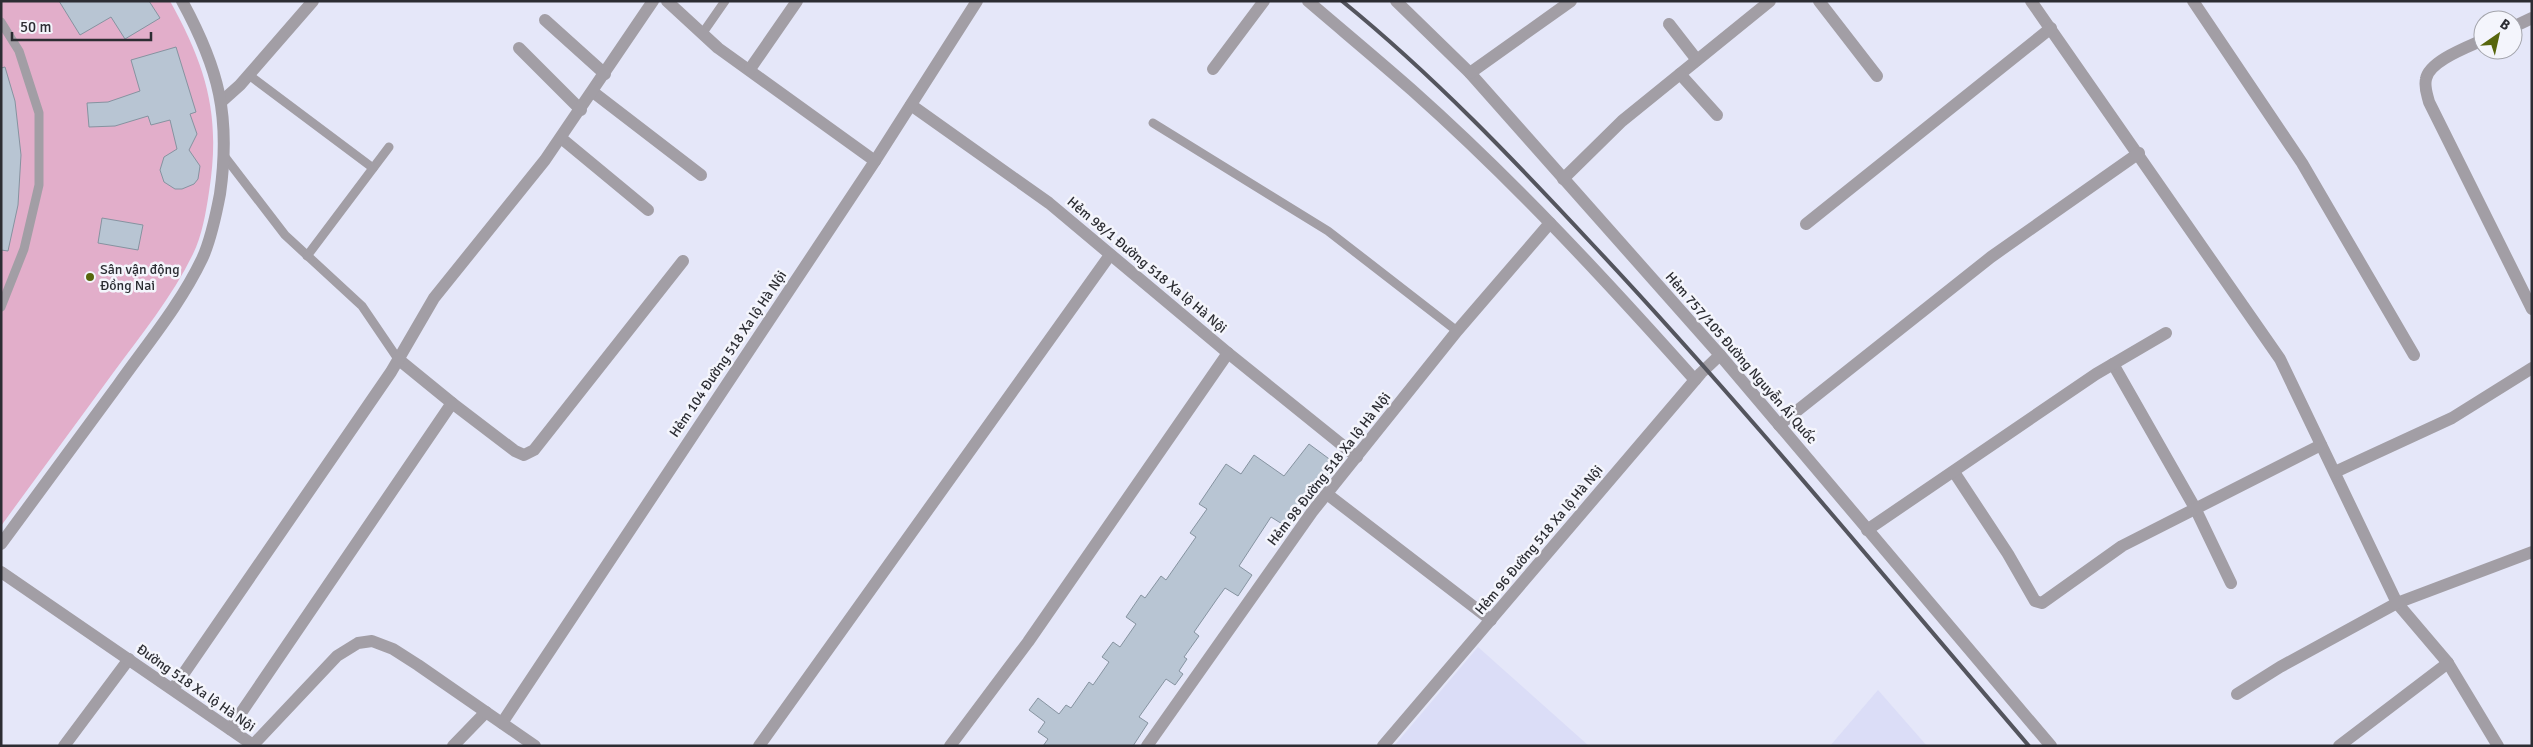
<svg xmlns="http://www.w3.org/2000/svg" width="2533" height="747" viewBox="0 0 2533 747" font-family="Signika,sans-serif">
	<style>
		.built { fill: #dbddf7 }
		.green { fill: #e2aeca }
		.building { fill: #b8c5d3; stroke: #8693a0 }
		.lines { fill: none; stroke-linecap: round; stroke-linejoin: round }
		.service { stroke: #a29ea5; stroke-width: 9 }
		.minor { stroke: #a29ea5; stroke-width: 12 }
		.tertiary { stroke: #a29ea5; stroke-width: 12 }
		.rail { stroke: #54555e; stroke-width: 4 }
		.poi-dot { fill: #57660d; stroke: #f4f5fc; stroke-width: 2 }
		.labels { text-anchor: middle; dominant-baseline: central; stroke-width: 5; stroke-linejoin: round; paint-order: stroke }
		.street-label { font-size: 14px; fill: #2c2d33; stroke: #f4f5fc }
		.poi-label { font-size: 14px; fill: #2c2d33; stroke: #f4f5fc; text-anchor: start }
	</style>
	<rect width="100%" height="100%" fill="#e5e7f9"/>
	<g class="built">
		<polygon points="1478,647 1589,746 1394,746"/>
		<polygon points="1878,690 1927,746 1830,746"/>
	</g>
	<path class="green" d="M1 1H170C207 68 221 116 209 192 206 212 202 236 193 254 172 297 141 335 113 373 76 424 38 475 1 526Z"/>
	<g class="building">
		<polygon points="59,1 149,1 160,18 125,39 111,17 80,35"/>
		<polygon points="176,47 196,112 190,114 197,134 189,150 200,166 198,179 194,184 182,189 175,189 164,182 160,170 164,157 177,149 170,120 151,125 148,116 115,126 89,127 87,103 108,102 140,91 131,60"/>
		<polygon points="5,67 15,101 21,155 18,205 8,251 1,250 1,68"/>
		<polygon points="102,218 143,225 138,250 98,243"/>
		<polygon points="1309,444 1336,464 1287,527 1271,517 1239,566 1252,575 1238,596 1225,588 1217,599 1194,632 1199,636 1184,657 1187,659 1179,671 1183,674 1175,685 1166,679 1139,717 1148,723 1133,746 1043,746 1048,739 1038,732 1045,722 1029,710 1038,698 1059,714 1066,705 1071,708 1089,682 1093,685 1109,662 1102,657 1113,642 1120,647 1136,624 1126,617 1141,595 1145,598 1161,576 1166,580 1196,537 1190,533 1207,509 1199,504 1226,464 1241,474 1254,455 1284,476"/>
	</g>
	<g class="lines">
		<g class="service">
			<polyline points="1,22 19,51 39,113 39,185 24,249 1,307"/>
			<polyline points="702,34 725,1"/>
			<polyline points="249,75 373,168"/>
			<polyline points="1153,123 1328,231 1457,331"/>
			<polyline points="225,157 285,235 362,306 398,359"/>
			<polyline points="307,256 389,147"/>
		</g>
		<g class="minor">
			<polyline points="667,1 718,48 875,161"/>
			<path d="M1308 1C1343 31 1378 60 1412 90 1513 180 1605 279 1695 380"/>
			<polyline points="1396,1 1470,73 1720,355 2051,746"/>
			<polyline points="1819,1 1877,76"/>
			<polyline points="2031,1 2280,359 2397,603 2448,663 2498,746"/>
			<polyline points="2193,1 2302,163 2414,355"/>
			<polyline points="545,20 605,74"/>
			<polyline points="1669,24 1697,60"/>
			<polyline points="2513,27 2532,18"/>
			<path d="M2483 40C2468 47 2429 61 2426 79 2424 87 2427 94 2429 102L2532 309"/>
			<polyline points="519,48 581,110"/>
			<polyline points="750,69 797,1"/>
			<polyline points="1213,69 1264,1"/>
			<polyline points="1470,73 1571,1"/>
			<polyline points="593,92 701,175"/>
			<polyline points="221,102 240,85 313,1"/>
			<polyline points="911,105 1049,203 1228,353 1357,457"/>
			<polyline points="1717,115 1680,74 1770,1"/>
			<polyline points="561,138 648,210"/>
			<polyline points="1563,179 1622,121 1680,74"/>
			<polyline points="1806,224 2051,28"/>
			<polyline points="398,359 452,403"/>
			<polyline points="2113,364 2195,508 2231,583"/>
			<polyline points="1779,425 1991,257 2139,153"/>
			<polyline points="1954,472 2008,554 2035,601 2042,603 2122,546 2321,445"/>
			<polyline points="2335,472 2452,418 2532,368"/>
			<polyline points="1327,494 1491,620"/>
			<polyline points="1867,530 2096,374 2166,333"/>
			<polyline points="173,689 391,372 434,298 545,160 653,1"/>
			<polyline points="2237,694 2280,667 2397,603 2532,552"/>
			<polyline points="502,723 875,161 977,1"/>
			<polyline points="230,729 452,403 515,451 524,455 534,450 683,261"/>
			<polyline points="64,746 129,659"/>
			<polyline points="453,746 486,712"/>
			<polyline points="759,746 1110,255"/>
			<polyline points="950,746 1028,642 1228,353"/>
			<polyline points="1147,746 1312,512 1457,331 1550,223"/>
			<polyline points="1383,746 1701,373 1720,355"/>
			<polyline points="2339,746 2448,663"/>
		</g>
		<g class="tertiary">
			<path d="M1 544C40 491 79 438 118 385 147 344 180 305 202 259 211 240 216 215 220 194 231 116 219 69 182 1"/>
			<polyline points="1,572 253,745 337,656 358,643 372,641 393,649 418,665 535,746"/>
		</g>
		<path class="rail" d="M1342 1C1433 75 1514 160 1594 246 1745 407 1885 578 2029 746"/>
	</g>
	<circle class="poi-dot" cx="90" cy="277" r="5"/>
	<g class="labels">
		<g class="street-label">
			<text transform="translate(1147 265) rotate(40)">Hẻm 98/1 Đường 518 Xa lộ Hà Nội</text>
			<text transform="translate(728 354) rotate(-56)">Hẻm 104 Đường 518 Xa lộ Hà Nội</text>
			<text transform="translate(1741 358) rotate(49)">Hẻm 757/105 Đường Nguyễn Ái Quốc</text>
			<text transform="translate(1329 469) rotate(-52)">Hẻm 98 Đường 518 Xa lộ Hà Nội</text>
			<text transform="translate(1539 540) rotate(-50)">Hẻm 96 Đường 518 Xa lộ Hà Nội</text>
			<text transform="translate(196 688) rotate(35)">Đường 518 Xa lộ Hà Nội</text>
		</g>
		<g class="poi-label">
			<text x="100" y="269">Sân vận động<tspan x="100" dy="16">Đồng Nai</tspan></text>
		</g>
	</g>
	<rect width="2533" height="747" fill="none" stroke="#2c2d33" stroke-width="5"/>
	<g transform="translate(2498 35) rotate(34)"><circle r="24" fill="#f4f5fc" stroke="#a4a5ac"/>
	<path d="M0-4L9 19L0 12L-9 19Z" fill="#57660d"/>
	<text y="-8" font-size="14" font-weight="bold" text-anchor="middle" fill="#2c2d33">B</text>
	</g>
	<path d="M12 32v8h139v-8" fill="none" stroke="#2c2d33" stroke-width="2.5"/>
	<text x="20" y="32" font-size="15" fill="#2c2d33" stroke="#f4f5fc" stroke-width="4" paint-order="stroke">50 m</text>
</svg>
